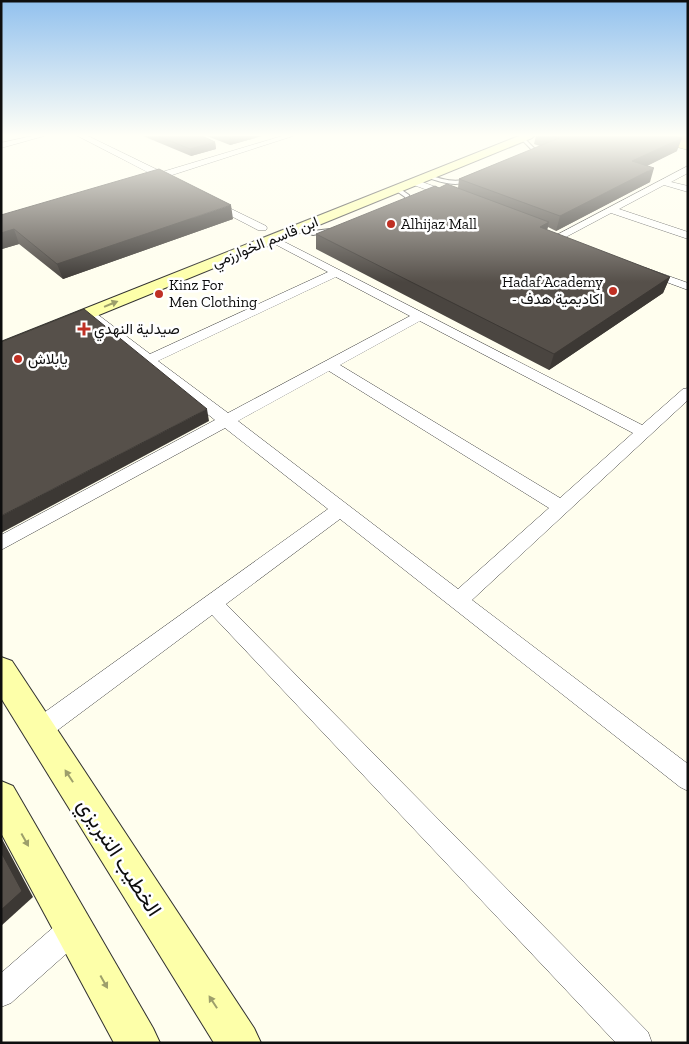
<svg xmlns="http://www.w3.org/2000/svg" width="689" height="1044" viewBox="0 0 689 1044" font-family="'Zilla Slab',Vazirmatn,serif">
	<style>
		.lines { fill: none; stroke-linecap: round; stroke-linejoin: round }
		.lane-casing { stroke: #414141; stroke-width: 2 }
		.street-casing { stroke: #414141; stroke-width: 1 }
		.secondary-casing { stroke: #303030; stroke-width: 2 }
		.primary-casing { stroke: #1f1f1f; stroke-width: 1 }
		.highway-casing { stroke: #1f1f1f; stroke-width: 1 }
		.lane { fill: #fff; fill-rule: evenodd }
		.street { fill: #fff; fill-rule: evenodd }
		.secondary { fill: #fdffa9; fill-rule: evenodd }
		.primary { fill: #fae863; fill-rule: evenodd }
		.highway { fill: #f6b355; fill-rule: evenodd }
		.wall { fill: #4a4540 }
		.shaded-wall { fill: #3c3834 }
		.building { fill: #56504a; stroke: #3c3834 }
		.oneway { fill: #9d9f6b }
		.poi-dot { fill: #bf3024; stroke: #fff; stroke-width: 2 }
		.labels { text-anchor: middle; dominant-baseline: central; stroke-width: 5; stroke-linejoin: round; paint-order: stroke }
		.far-poi-label { font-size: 15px; fill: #0e0e0e; stroke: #fff; text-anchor: start }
		.far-street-label { font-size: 15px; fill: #0e0e0e; stroke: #fff }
		.near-street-label { font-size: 21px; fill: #0e0e0e; stroke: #fff }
	</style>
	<rect width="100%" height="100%" fill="#fffeee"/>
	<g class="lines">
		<g class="lane-casing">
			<g id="lane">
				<polygon points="521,137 523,137 536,150 535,155 528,157 528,155 532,153 533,151 521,139"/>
				<path d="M428 175C442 179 453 183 468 179L470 180C457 188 440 182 426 177Z"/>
				<polygon points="395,188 399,188 409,195 410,201 403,205 399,205 399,203 405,199 405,197 395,190"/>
				<polygon points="299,226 313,231 330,229 333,231 313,235 297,229 297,227"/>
			</g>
		</g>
		<g class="street-casing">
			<g id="street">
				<polygon points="32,136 44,136 1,148 1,143"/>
				<polygon points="78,136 88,136 162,172 282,136 293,136 169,176 171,178 169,180 160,179 146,183 141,180 153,175"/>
				<polygon points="688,166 688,173 671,182 688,186 688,192 664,185 619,209 688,232 688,239 611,213 564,238 556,238 555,236"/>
				<polygon points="414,179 455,194 457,196 452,199 449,198 411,184 409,182"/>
				<polygon points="211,199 266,226 267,228 266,230 258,230 208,204 206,202"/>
				<path d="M273 236 642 425 683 389 688 388V400L472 600 688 764V791L680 787 340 519 226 604 648 1032 652 1043H616L212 615 47 738 39 741 31 738 28 730 31 722 328 509 225 428 1 550V535L215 420 89 320 87 317 89 314H97L150 354 328 272 269 241 268 239ZM336 277 410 316 228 413 158 361ZM420 321 633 433 560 498 340 365ZM329 371 549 508 458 589 238 421Z"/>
				<polygon points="646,268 688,283 688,290 642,273 640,271 642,269"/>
				<polygon points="74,914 84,918 88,928 84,938 11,1003 1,1007 1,973 64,918"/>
			</g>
		</g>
		<g class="secondary-casing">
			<g id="secondary">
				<polygon points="519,136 534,136 532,138 1,355 1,342"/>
				<polygon points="1,657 12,661 254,1028 261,1043 214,1043 1,698"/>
				<polygon points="1,781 13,786 153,1028 160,1043 114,1043 1,833"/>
			</g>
		</g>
		<g class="primary-casing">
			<polygon id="primary" points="646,136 665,136 688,142 688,150 648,139"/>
		</g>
		<g class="highway-casing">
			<polygon id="highway" points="670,136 688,136 688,143 672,139"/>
		</g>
		<use href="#lane" class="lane"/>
		<use href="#street" class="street"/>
		<use href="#secondary" class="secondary"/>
		<use href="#primary" class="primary"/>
		<use href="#highway" class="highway"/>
	</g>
	<g class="wall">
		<polygon points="143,136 202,136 215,142 216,149 191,156"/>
		<polygon points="207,136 262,136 230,145"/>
		<polygon points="536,136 674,136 677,151 647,166 650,182 556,231 548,227 547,230 670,277 663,293 549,370 316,249 316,234 458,188 459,179 540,146 534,144"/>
		<polygon points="1,215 233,219 63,279 19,244 2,249 1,249"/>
	</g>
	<g class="shaded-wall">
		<polygon points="236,136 262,136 230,145 229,138"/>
		<polygon points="682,138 677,151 628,175 632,161"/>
		<polygon points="215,142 216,149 191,156 190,149"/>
		<polygon points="654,168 650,182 556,231 560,216"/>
		<polygon points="231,205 233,219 63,279 57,264"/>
		<polygon points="549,222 545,237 540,227"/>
		<polygon points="14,229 19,244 2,249 1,233"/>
		<polygon points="670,277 663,293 549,370 554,354"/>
		<polygon points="207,409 209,421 1,533 1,516"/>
		<polygon points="1,837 33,897 1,926"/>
	</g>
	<g class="building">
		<polygon points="158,136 202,136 215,142 190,149"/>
		<polygon points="224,136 236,136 229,138"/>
		<polygon points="552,136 674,136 682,138 632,161 654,168 560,216 459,179 559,138"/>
		<polygon points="159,169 231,205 57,264 14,229 1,233 1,215"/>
		<polygon points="447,184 549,222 540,227 670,277 554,354 316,234 435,186 439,188"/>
		<polygon points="84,309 207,409 1,516 1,342"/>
		<polygon points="1,852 22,891 1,910"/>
	</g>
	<defs><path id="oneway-solid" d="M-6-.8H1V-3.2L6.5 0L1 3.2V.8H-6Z" transform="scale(1.25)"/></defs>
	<g class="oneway">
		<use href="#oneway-solid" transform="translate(111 304) rotate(-22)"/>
		<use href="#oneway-solid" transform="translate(69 776) rotate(-123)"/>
		<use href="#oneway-solid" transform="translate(25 840) rotate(61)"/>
		<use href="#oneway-solid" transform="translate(104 982) rotate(61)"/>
		<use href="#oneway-solid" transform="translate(213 1002) rotate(-123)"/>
	</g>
	<linearGradient id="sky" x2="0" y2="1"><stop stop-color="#92c1ee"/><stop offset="0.48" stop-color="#fffff7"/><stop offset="1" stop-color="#fffff7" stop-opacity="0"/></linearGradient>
	<rect width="689" height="282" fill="url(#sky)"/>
	<g class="poi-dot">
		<circle cx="391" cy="224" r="5"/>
		<circle cx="613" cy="291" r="5"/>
		<circle cx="159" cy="294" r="5"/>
		<path d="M81.5 321.5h5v5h5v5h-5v5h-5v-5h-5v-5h5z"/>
		<circle cx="18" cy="359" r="5"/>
	</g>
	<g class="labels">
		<g class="far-poi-label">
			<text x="401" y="224">Alhijaz Mall</text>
			<text x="603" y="282" text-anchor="end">Hadaf Academy<tspan x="603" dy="17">- اكاديمية هدف</tspan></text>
			<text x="169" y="285">Kinz For<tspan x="169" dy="17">Men Clothing</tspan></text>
			<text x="94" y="329">صيدلية النهدي</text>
			<text x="28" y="359">يابلاش</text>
		</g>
		<g class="far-street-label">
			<text transform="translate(265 242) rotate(-22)">ابن قاسم الخوارزمي</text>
		</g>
		<g class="near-street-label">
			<text transform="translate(120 857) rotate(57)">الخطيب التبريزي</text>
		</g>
	</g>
	<rect width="689" height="1044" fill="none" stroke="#0e0e0e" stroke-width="5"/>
</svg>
